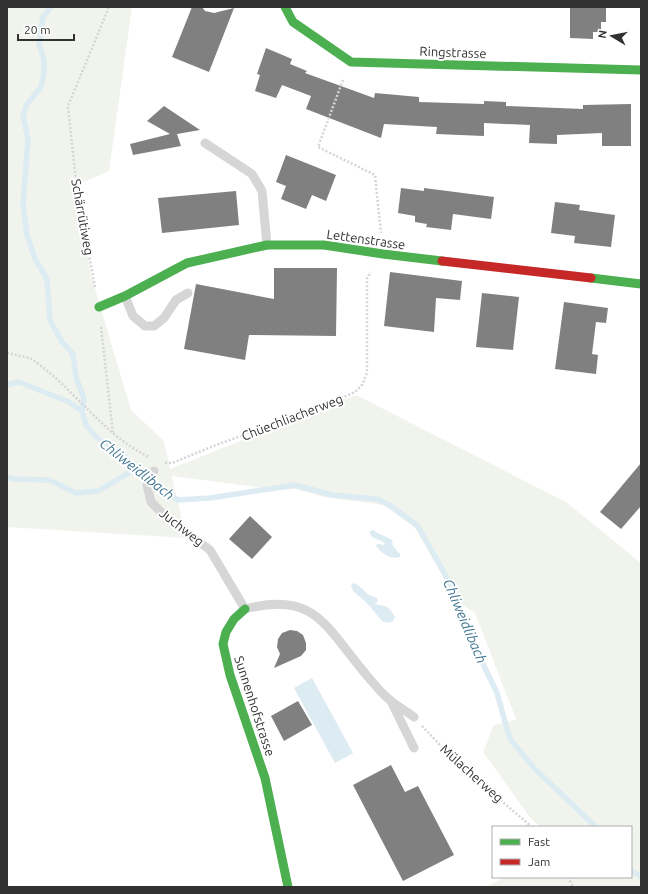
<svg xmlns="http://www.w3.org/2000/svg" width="648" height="894" viewBox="0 0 648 894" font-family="Ubuntu,sans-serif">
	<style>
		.green { fill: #f1f4ed }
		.water { fill: #ddebf2 }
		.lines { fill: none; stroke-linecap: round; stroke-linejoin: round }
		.stream { stroke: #ddebf2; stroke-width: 5.5 }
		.building { fill: #808080 }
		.path { stroke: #d5d5d5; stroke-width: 2.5; stroke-dasharray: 2 2; stroke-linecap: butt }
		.lane { stroke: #d6d6d6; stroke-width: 9 }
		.fast { stroke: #4caf50; stroke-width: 9 }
		.jam { stroke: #c62828; stroke-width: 9 }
		.labels { text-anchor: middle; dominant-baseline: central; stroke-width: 4; stroke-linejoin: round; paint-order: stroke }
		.street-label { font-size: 13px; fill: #323232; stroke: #fff }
		.water-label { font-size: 14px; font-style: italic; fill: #417692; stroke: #fff }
	</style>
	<rect width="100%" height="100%" fill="#fff"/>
	<polygon class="green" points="7,7 132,7 109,171 78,184 91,275 131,410 164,441 170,469 356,395 566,502 641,563 641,887 485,887 506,877 631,877 631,827 540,827 529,816 483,752 494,725 516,719 475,613 457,601 415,528 384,505 324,497 296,489 279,490 172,476 186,538 7,527"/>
	<g class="water">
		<path d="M373 530C379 534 385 536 392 540L393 546 400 554V557C391 560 380 553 376 545L378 544 384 545 385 543 372 537 370 534V531Z"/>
		<path d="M354 583 362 588 367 594 377 598 378 601 375 604C388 607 388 605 395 617L393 621 389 623 382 621 366 602 354 592 351 587 352 584Z"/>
		<polygon points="312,678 353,753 335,763 294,688"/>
	</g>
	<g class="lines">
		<g class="stream">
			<polyline points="51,7 43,17 39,44 44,60 44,74 41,87 27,104 23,115 28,140 23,204 27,235 35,259 47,279 50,320 62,342 73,354 76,377 84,399 82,411 86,425 96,437 122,454 153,483 178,500 210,498 295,485 332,495 377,499 391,506 418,526 457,596 473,643 497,693 510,739 535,769 596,827"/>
			<polyline points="7,385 19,382 69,402 82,411"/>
			<polyline points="7,477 14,479 49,480 76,493 98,491 137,468"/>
			<polyline points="631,870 641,877"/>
		</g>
	</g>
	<g class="building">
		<polygon points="192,7 202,7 205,11 214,13 234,8 209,72 172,57"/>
		<polygon points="570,7 606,7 606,22 601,22 601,32 593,32 593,39 570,38"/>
		<polygon points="266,48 292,59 290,64 307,71 305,73 374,98 375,93 419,97 419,102 484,104 484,101 506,102 506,106 583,109 583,105 631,104 631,146 602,146 602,133 557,135 557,144 529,143 530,125 484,123 484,136 436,134 437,127 384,124 381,138 306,109 311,96 282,85 276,98 255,91 260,75 257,74"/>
		<polygon points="164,106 200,130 177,134 181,146 133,155 130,144 170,134 147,121"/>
		<polygon points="286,155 336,175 326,201 312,195 306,209 281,199 286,186 276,182"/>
		<polygon points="401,188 424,191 424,188 494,197 491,219 453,214 451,230 426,227 427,224 415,222 415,216 398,213"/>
		<polygon points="236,191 239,225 162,233 158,198"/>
		<polygon points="555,202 580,205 579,210 615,215 611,247 574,243 575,236 551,233"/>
		<polygon points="274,268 337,268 336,336 249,335 245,360 184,349 196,284 274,299"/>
		<polygon points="390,272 462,281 460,300 436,298 434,332 384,326"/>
		<polygon points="482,293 519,297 513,350 476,347"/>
		<polygon points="564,302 608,308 606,323 596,322 592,354 598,355 596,374 555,369"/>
		<polygon points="641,463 641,506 621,529 600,512"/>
		<polygon points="250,516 272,537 252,559 229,539"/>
		<polygon points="290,630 297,631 303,635 306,643 306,650 301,656 274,668 280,654 277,647 278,639 282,633"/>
		<polygon points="298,701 312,725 284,741 271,716"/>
		<polygon points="391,765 405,792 418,786 454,855 403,881 353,785"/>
	</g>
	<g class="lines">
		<g class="path">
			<polyline points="343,80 318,147 375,175 381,233"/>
			<polyline points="95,287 76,182 68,106 109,7"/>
			<polyline points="101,327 113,434"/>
			<path d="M7 353 30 358 36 362C49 372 62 383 73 395 98 419 118 442 149 457"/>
			<polyline points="165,463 172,463 216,445 326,405 355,392 362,385 367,373 367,278 371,272"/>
			<polyline points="422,726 457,763 532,827"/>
			<polyline points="568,877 573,887"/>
		</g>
		<g class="lane">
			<polyline points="205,143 252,174 262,191 267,245"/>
			<polyline points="125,296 133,316 145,326 154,326 164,318 176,300 188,293"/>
			<path d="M154 471 147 485 151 502 165 516 210 550 245 609C315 591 325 626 364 672 372 682 381 693 391 701 398 707 406 711 414 717"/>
			<polyline points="391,701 414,748"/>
		</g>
		<g class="fast">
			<polyline points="285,7 293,22 351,62 641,70"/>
			<polyline points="591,278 641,284"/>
			<polyline points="99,307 125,296 187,263 267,245 324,245 383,254 442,261"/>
			<polyline points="245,609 234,619 226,632 223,644 230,675 265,778 288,887"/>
		</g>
		<polyline class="jam" points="442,261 591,278"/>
	</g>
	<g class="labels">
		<g class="street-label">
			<text transform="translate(453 52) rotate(2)">Ringstrasse</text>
			<text transform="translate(83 217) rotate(80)">Schärrütiweg</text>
			<text transform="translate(366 239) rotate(8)">Lettenstrasse</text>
			<text transform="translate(292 417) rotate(-21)">Chüechliacherweg</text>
			<text transform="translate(182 527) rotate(38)">Juchweg</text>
			<text transform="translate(255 706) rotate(72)">Sunnenhofstrasse</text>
			<text transform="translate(472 773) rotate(42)">Mülacherweg</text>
		</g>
		<g class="water-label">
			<text transform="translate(137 469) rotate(38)">Chliweidlibach</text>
			<text transform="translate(465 621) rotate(67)">Chliweidlibach</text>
		</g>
	</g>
	<rect width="648" height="894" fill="none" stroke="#323232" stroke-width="16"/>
	<rect x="492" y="826" width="140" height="52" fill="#ffffff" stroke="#adadad"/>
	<rect x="500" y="839" width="20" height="6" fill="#4caf50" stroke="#adadad"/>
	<text x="528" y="846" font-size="12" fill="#323232">Fast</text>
	<rect x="500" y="859" width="20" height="6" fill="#c62828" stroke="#adadad"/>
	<text x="528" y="866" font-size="12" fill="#323232">Jam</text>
	<g transform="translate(612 36) rotate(280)" stroke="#ffffff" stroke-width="3" paint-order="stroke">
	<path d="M0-3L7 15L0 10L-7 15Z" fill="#323232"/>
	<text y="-6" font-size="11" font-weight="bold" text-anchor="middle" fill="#323232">N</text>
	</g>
	<path d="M18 34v6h56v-6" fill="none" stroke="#323232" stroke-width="2"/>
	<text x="24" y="34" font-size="12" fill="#323232" stroke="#ffffff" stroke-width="3" paint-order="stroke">20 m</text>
</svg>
